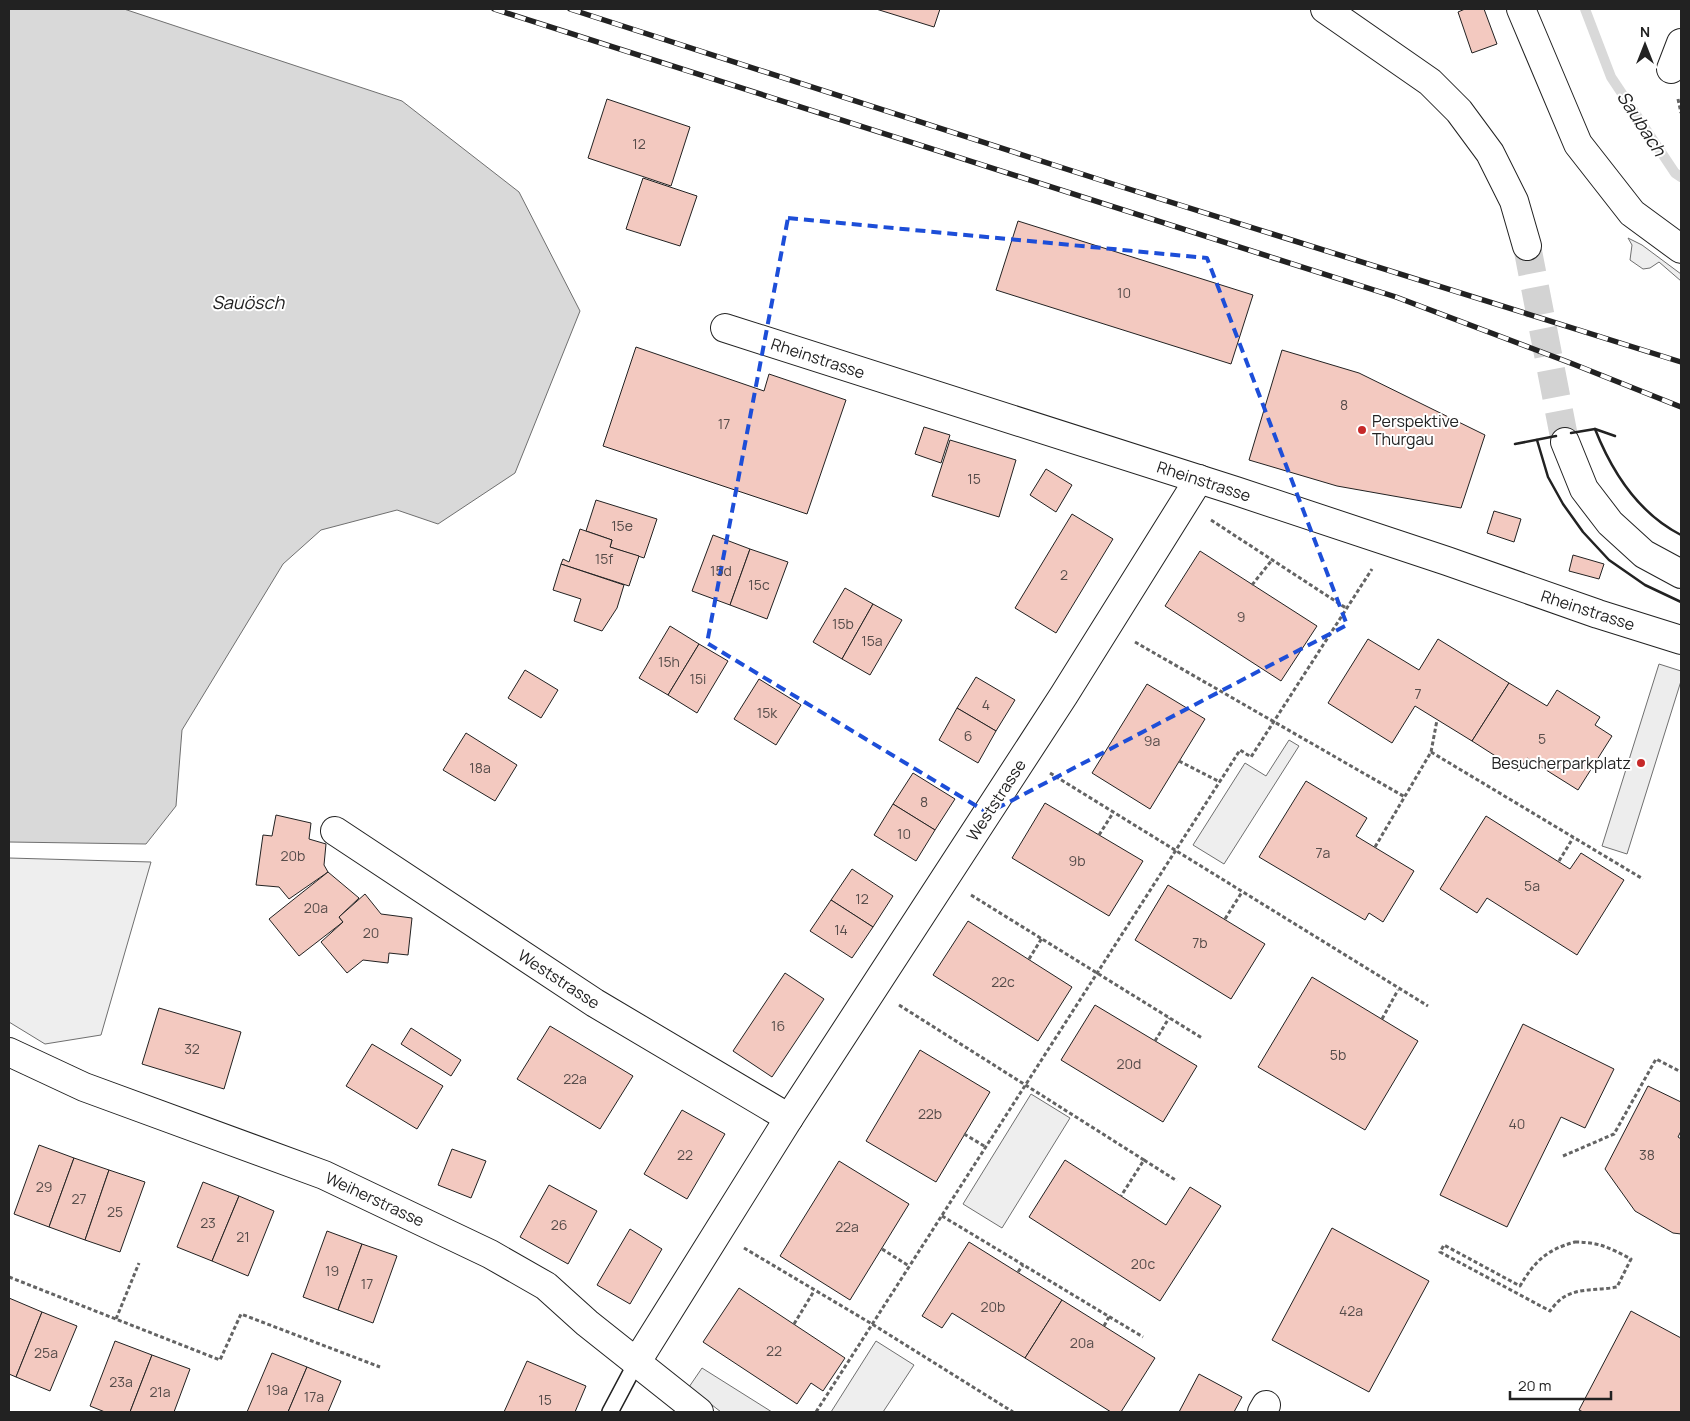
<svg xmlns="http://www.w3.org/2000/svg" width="1690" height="1421" viewBox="0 0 1690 1421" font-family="Manrope,sans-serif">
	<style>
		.green { fill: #eee; stroke: #6f6f6f }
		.parking { fill: #ededed; stroke: #6f6f6f }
		.water { fill: #d9d9d9; stroke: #6f6f6f }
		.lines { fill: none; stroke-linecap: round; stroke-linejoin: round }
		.stream { stroke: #d9d9d9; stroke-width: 10 }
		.building { fill: #f3c9c0; stroke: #222 }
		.primary-tunnel { stroke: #d3d3d3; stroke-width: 28; stroke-dasharray: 28 14; stroke-linecap: butt }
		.lane-casing { stroke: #222; stroke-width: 18 }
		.street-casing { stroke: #222; stroke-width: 30 }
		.primary-casing { stroke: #222; stroke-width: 30 }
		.path { stroke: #646464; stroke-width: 3; stroke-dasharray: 4 2.5; stroke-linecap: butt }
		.lane { stroke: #fff; stroke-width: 15 }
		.street { stroke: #fff; stroke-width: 28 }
		.primary { stroke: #fff; stroke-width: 28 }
		.rail-casing { stroke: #222; stroke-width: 5.5 }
		.rail { stroke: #fff; stroke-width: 4; stroke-dasharray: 11; stroke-linecap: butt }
		.wall { stroke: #222; stroke-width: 2.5 }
		.marked { fill: none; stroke: #1d4ed8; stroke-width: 4; stroke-dasharray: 10 6; stroke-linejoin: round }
		.poi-dot { fill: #c62828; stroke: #fff; stroke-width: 2 }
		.labels { text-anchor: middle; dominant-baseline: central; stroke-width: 4; stroke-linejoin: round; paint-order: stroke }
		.number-label { font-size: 14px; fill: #564c4a }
		.street-label { font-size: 16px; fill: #222; stroke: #fff }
		.poi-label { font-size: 16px; fill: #222; stroke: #fff; text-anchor: start }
		.water-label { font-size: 18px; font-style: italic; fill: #222; stroke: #fff }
	</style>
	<rect width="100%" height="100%" fill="#fff"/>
	<g class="green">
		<polygon points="1628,238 1642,245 1681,274 1681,281 1659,262 1650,268 1643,269 1630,260 1632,245"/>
		<polygon points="1289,740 1299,746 1224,864 1193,845 1245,763 1266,776"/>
		<polygon points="9,858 151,862 101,1035 45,1044 9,1022"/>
		<polygon points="1031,1094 1070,1118 1002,1228 963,1204"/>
		<polygon points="876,1341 914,1365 883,1412 831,1412"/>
	</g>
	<g class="parking">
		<polygon points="1659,664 1681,671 1681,681 1627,854 1602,846"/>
		<polygon points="702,1368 772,1412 721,1412 689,1387"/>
	</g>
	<polygon class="water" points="9,9 124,9 402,101 519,192 580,311 515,473 438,524 397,510 321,530 283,564 182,730 176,806 146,844 9,842"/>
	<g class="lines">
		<polyline class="stream" points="1585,9 1611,77 1675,173 1681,177"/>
	</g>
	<g class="building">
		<polygon points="876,9 940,9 934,27"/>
		<polygon points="1465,9 1484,9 1497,44 1472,53 1458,12"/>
		<polygon points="607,99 690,127 671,186 588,158"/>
		<polygon points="643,178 697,196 680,246 626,229"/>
		<polygon points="1018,221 1253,295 1231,364 996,290"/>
		<polygon points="636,347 764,391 769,374 846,400 807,514 603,446"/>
		<polygon points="1282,350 1359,373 1485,435 1461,508 1337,486 1249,460"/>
		<polygon points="924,427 950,435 941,463 915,454"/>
		<polygon points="950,440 1016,460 999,517 932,496"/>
		<polygon points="1046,469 1072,485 1056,512 1030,495"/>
		<polygon points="596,500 657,519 644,558 610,547 612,540 586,531"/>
		<polygon points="1494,511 1521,519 1514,542 1487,533"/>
		<polygon points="1072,514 1113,539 1056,633 1015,608"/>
		<polygon points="580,529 612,540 610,547 639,556 629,586 561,564 563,559 569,562"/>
		<polygon points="713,535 750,549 730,605 692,591"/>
		<polygon points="750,549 788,562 767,619 730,605"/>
		<polygon points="1200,551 1317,626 1281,681 1165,606"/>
		<polygon points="1573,555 1604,564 1599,579 1569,571"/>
		<polygon points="561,564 624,585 617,608 602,631 574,621 581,599 553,590"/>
		<polygon points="845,588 873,604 842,659 813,642"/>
		<polygon points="873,604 902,620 870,675 842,659"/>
		<polygon points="670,626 699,644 668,695 639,678"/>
		<polygon points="1368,639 1419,670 1438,639 1509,683 1472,741 1415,706 1392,743 1328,703"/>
		<polygon points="699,644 728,661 697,713 668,695"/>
		<polygon points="525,670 558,690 541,718 508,698"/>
		<polygon points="976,677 1015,700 996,731 957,708"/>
		<polygon points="759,679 801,705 776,745 734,719"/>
		<polygon points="1509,683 1547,706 1557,690 1600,717 1595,725 1612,736 1578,790 1527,758 1519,771 1472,741"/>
		<polygon points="1147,684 1205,719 1150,809 1092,773"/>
		<polygon points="957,708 996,731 978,763 939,740"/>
		<polygon points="466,733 517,765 495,801 443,770"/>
		<polygon points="913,773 955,799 935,830 893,804"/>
		<polygon points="1306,781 1367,818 1356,836 1414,871 1383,922 1369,913 1365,920 1259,857"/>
		<polygon points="1045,803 1143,861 1109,916 1012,858"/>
		<polygon points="893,804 935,830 916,861 874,835"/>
		<polygon points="276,815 311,823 309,839 326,844 324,865 328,872 289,899 279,887 256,885 263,835 272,836"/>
		<polygon points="1486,816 1570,869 1581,853 1624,880 1577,955 1487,898 1477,913 1440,889"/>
		<polygon points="852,869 893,896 873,927 831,900"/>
		<polygon points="328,872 359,898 339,917 343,922 299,956 269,919"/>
		<polygon points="1168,885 1265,944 1231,999 1135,940"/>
		<polygon points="365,894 381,914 412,918 408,955 389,953 388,963 363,960 347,973 321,942 343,922 339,917"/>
		<polygon points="831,900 873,927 852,958 810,931"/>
		<polygon points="968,921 1072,987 1038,1041 933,975"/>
		<polygon points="785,973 824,999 772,1077 733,1051"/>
		<polygon points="1312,977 1418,1041 1365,1130 1258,1067"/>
		<polygon points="1095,1005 1197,1066 1163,1122 1061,1060"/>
		<polygon points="159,1008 241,1032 224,1089 142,1064"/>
		<polygon points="1523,1024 1614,1069 1585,1128 1561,1117 1507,1227 1440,1195"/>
		<polygon points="550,1026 633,1076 600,1129 517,1079"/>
		<polygon points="411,1028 461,1060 451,1076 401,1044"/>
		<polygon points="372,1044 443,1086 417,1129 346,1086"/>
		<polygon points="920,1050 990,1092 936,1182 866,1141"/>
		<polygon points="1648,1086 1681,1102 1681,1131 1678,1137 1681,1139 1681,1234 1673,1233 1635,1211 1605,1169"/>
		<polygon points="682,1110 725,1134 687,1199 644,1174"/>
		<polygon points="39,1145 74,1158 49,1227 14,1214"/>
		<polygon points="452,1149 486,1161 471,1198 438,1185"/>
		<polygon points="74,1158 109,1170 85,1240 49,1227"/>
		<polygon points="1065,1160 1166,1225 1190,1187 1221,1206 1160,1301 1029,1217"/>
		<polygon points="839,1161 909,1204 850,1300 780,1256"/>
		<polygon points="109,1170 145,1182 120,1252 85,1240"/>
		<polygon points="203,1182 239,1196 212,1261 177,1247"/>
		<polygon points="549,1185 597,1211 568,1264 520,1237"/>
		<polygon points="239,1196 274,1211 248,1276 212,1261"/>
		<polygon points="1332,1228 1429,1281 1369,1392 1272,1340"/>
		<polygon points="630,1229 662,1249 630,1304 597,1285"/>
		<polygon points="327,1231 362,1244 338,1310 303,1297"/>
		<polygon points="969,1242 1062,1300 1025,1358 952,1313 942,1328 922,1316"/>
		<polygon points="362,1244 397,1256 373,1323 338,1310"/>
		<polygon points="739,1288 845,1358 823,1391 811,1383 797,1404 703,1342"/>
		<polygon points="9,1298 42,1312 16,1377 9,1374"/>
		<polygon points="1062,1300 1155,1358 1121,1412 1111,1412 1025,1358"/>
		<polygon points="1631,1311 1681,1338 1681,1412 1583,1412 1579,1410"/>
		<polygon points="42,1312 77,1326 50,1391 16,1377"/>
		<polygon points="115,1341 152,1355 130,1412 105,1412 90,1406"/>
		<polygon points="272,1353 307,1367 288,1412 247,1412"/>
		<polygon points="152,1355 190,1369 174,1412 130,1412"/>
		<polygon points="527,1361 586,1386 575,1412 504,1412"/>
		<polygon points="307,1367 341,1381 328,1412 288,1412"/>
		<polygon points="1199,1374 1242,1397 1234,1412 1179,1412"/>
	</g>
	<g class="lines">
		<polyline class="primary-tunnel" points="1527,246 1565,442"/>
		<g class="lane-casing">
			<polyline id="lane" points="610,1412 636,1363"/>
		</g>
		<g class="street-casing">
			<g id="street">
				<polyline points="1671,69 1681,43"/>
				<polyline points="725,328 1236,491 1447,561 1598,614 1681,640"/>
				<polyline points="335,831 595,1003 789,1118"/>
				<polyline points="9,1052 84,1087 324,1175 490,1254 546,1286 587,1323 699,1412"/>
				<polyline points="636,1363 789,1118 1064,695 1199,479"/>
				<polyline points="1262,1412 1266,1405"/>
			</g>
		</g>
		<g class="primary-casing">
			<g id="primary">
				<polyline points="1325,9 1430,82 1459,111 1490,153 1514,201 1527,246"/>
				<polyline points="1521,9 1578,144 1632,213 1681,249"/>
				<polyline points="1565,442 1584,489 1610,523 1644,554 1681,574"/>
			</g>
		</g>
		<g class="path">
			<polyline points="1678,99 1681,113"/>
			<polyline points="1211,520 1346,608"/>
			<polyline points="1252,585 1272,560"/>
			<polyline points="1135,642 1405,797"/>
			<polyline points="1431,752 1643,879"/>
			<polyline points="1179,761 1220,782"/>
			<polyline points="1050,773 1428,1006"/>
			<polyline points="1099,835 1113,813"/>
			<polyline points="1375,847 1431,752 1437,720"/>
			<polyline points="1559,861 1573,838"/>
			<polyline points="971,895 1202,1038"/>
			<polyline points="1225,919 1242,892"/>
			<polyline points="1029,959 1042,938"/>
			<polyline points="899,1005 1144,1160 1121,1196"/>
			<polyline points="1382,1019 1398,990"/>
			<polyline points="1155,1041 1169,1018"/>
			<polyline points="964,1134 986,1147"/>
			<polyline points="1563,1156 1614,1134 1656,1059 1681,1072"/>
			<polyline points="1144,1160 1177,1181"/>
			<polyline points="942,1216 1143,1337"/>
			<path d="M1575 1242C1599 1242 1610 1248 1631 1259L1617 1287C1598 1291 1577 1287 1561 1299 1557 1302 1553 1307 1550 1311L1440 1252 1444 1245 1520 1286C1535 1261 1546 1250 1575 1242Z"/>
			<polyline points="744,1248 872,1324 1013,1412"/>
			<polyline points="882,1249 909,1266"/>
			<polyline points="1018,1272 1023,1265"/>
			<polyline points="9,1277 220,1360 241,1314 380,1367"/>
			<polyline points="116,1319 139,1263"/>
			<polyline points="794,1324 814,1291"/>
			<polyline points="1104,1326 1109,1317"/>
			<polyline points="816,1412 1240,750 1251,757 1372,569"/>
		</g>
		<use href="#lane" class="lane"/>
		<use href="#street" class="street"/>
		<use href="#primary" class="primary"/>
		<g class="rail-casing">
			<g id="rail">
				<polyline points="494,9 1396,297 1568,362 1681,407"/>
				<polyline points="570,9 1116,185 1681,362"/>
			</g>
		</g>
		<use href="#rail" class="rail"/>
		<g class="wall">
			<path d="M1595 429C1612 472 1638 513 1681 535"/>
			<polyline points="1571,433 1595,429 1615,436"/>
			<polyline points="1537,440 1548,477 1563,504 1583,532 1609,560 1645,585 1681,602"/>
			<polyline points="1515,444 1556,436"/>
		</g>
	</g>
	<path class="marked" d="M788 218 1207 258 1347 625 988 813 707 643Z"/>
	<g class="poi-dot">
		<circle cx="1362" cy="430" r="5"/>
		<circle cx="1641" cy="763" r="5"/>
	</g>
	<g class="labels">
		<g class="number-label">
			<text x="639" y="143">12</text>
			<text x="1124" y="292">10</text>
			<text x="1344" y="404">8</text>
			<text x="724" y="423">17</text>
			<text x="974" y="478">15</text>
			<text x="622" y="525">15e</text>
			<text x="604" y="558">15f</text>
			<text x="721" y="570">15d</text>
			<text x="1064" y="574">2</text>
			<text x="759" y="584">15c</text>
			<text x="1241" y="616">9</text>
			<text x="843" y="623">15b</text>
			<text x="872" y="640">15a</text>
			<text x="669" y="661">15h</text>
			<text x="698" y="678">15i</text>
			<text x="1418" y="693">7</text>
			<text x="986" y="704">4</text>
			<text x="767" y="712">15k</text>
			<text x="968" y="735">6</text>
			<text x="1542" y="738">5</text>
			<text x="1152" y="740">9a</text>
			<text x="480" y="767">18a</text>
			<text x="924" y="801">8</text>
			<text x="904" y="833">10</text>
			<text x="1323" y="852">7a</text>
			<text x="293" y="855">20b</text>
			<text x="1077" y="860">9b</text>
			<text x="1532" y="885">5a</text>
			<text x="862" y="898">12</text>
			<text x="316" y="907">20a</text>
			<text x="841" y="929">14</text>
			<text x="371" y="932">20</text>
			<text x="1200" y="942">7b</text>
			<text x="1003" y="981">22c</text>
			<text x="778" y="1025">16</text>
			<text x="192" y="1048">32</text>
			<text x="1338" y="1054">5b</text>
			<text x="1129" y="1063">20d</text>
			<text x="575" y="1078">22a</text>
			<text x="930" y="1113">22b</text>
			<text x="1517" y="1123">40</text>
			<text x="685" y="1154">22</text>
			<text x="1647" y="1154">38</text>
			<text x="44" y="1186">29</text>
			<text x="79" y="1198">27</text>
			<text x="115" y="1211">25</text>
			<text x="208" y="1222">23</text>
			<text x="559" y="1224">26</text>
			<text x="847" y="1226">22a</text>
			<text x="243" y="1236">21</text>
			<text x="1143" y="1263">20c</text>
			<text x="332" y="1270">19</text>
			<text x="367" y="1283">17</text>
			<text x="993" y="1306">20b</text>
			<text x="1351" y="1310">42a</text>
			<text x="1082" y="1342">20a</text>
			<text x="774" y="1350">22</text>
			<text x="46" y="1352">25a</text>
			<text x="121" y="1381">23a</text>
			<text x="277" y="1389">19a</text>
			<text x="160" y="1391">21a</text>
			<text x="314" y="1396">17a</text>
			<text x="545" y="1399">15</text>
		</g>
		<g class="street-label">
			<text transform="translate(818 358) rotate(18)">Rheinstrasse</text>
			<text transform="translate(1204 481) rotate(18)">Rheinstrasse</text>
			<text transform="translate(1588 610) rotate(18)">Rheinstrasse</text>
			<text transform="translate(996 800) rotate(-57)">Weststrasse</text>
			<text transform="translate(559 979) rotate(33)">Weststrasse</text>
			<text transform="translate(375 1199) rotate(25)">Weiherstrasse</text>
		</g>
		<g class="poi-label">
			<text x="1372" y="421">Perspektive<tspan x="1372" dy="18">Thurgau</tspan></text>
			<text x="1631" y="763" text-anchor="end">Besucherparkplatz</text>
		</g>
		<g class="water-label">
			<text transform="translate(1642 123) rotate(57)">Saubach</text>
			<text x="248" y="302">Sauösch</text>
		</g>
	</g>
	<rect width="1690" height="1421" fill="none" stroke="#222222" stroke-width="20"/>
	<g transform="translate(1645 45)" stroke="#ffffff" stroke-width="4" paint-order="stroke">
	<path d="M0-4L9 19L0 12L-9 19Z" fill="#222222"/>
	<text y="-8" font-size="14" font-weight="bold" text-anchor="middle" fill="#222222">N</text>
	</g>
	<path d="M1510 1391v8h101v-8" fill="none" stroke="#222222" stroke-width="2.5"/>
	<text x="1518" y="1391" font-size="15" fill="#222222" stroke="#ffffff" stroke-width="4" paint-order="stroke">20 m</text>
</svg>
